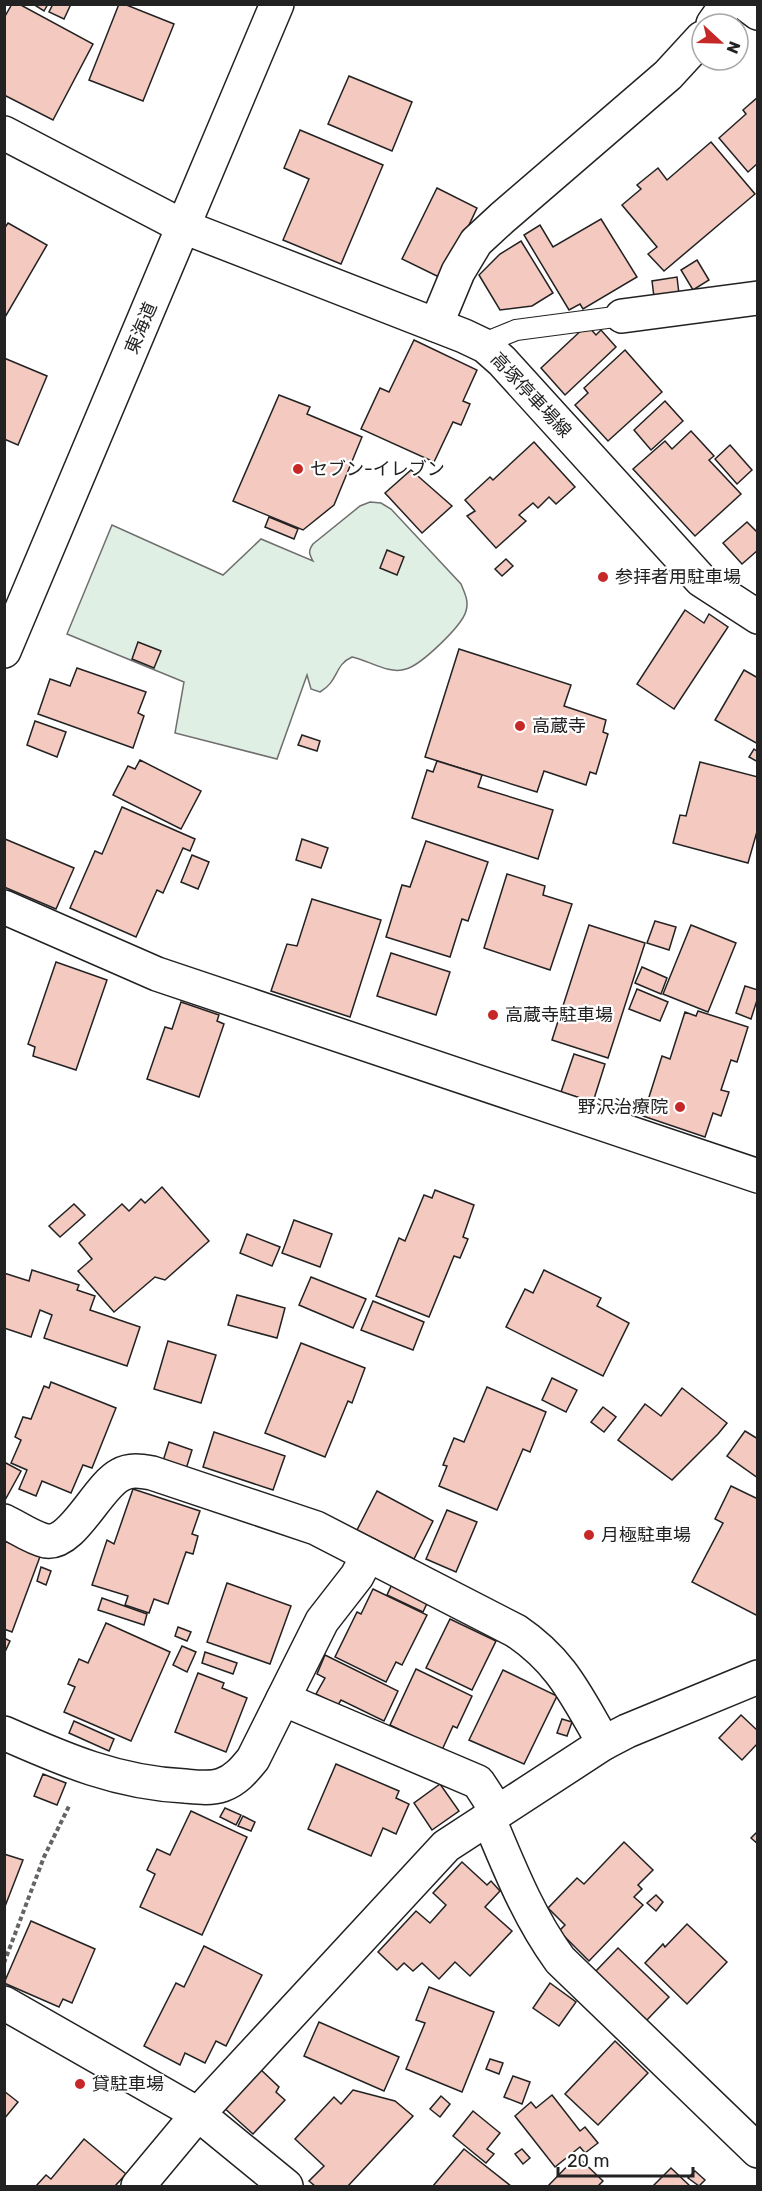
<svg xmlns="http://www.w3.org/2000/svg" width="762" height="2191" viewBox="0 0 762 2191" font-family="Rubik,'Noto Sans JP',sans-serif">
	<style>
		.green { fill: #e0efe3; stroke: #6f6f6f; stroke-width: 1.5 }
		.building { fill: #f3c9c0; stroke: #222; stroke-width: 1.5 }
		.lines { fill: none; stroke-linecap: round; stroke-linejoin: round }
		.service-casing { stroke: #222; stroke-width: 22 }
		.minor-casing { stroke: #222; stroke-width: 36 }
		.tertiary-casing { stroke: #222; stroke-width: 36 }
		.secondary-casing { stroke: #222; stroke-width: 36 }
		.trunk-casing { stroke: #222; stroke-width: 36 }
		.path { stroke: #646464; stroke-width: 4; stroke-dasharray: 4.5 3; stroke-linecap: butt }
		.service { stroke: #fff; stroke-width: 20 }
		.minor { stroke: #fff; stroke-width: 33 }
		.tertiary { stroke: #fff; stroke-width: 33 }
		.secondary { stroke: #fff; stroke-width: 33 }
		.trunk { stroke: #fff; stroke-width: 33 }
		.poi-dot { fill: #c62828; stroke: #fff; stroke-width: 2 }
		.labels { text-anchor: middle; dominant-baseline: central; stroke-width: 4.5; stroke-linejoin: round; paint-order: stroke }
		.street-label { font-size: 18px; fill: #222; stroke: #fff }
		.poi-label { font-size: 18px; fill: #222; stroke: #fff; text-anchor: start }
	</style>
	<rect width="100%" height="100%" fill="#fff"/>
	<path class="green" d="M370 502 381 503 391 509 461 584C465 594 469 601 466 611 462 626 421 665 406 669 389 675 368 660 352 657 334 665 339 681 320 692L311 689 307 675 277 759 175 733 184 682 67 634 112 525 223 575 261 539 313 561C309 554 308 551 313 544L360 506Z"/>
	<g class="building">
		<polygon points="12,4 19,4 93,44 53,120 4,95 4,18"/>
		<polygon points="33,4 48,4 44,11"/>
		<polygon points="53,4 71,4 64,19 49,12"/>
		<polygon points="119,4 124,4 174,24 143,101 89,80"/>
		<polygon points="349,76 412,102 392,151 328,124"/>
		<polygon points="758,97 758,163 748,172 719,138 746,114 743,110"/>
		<polygon points="300,130 383,165 341,264 283,240 309,179 284,168"/>
		<polygon points="711,142 755,194 664,271 648,254 657,247 622,205 641,189 637,185 658,168 667,180"/>
		<polygon points="437,188 477,208 451,263 439,277 402,259"/>
		<polygon points="601,219 637,277 583,309 580,304 569,310 524,235 540,225 553,247"/>
		<polygon points="8,223 47,245 4,319 4,229"/>
		<polygon points="521,241 553,293 532,306 500,310 479,275 500,254"/>
		<polygon points="697,260 709,280 693,290 681,270"/>
		<polygon points="677,277 679,294 654,297 652,281"/>
		<polygon points="587,325 596,335 601,330 616,347 565,395 541,368"/>
		<polygon points="414,340 477,370 463,401 470,404 461,425 453,422 434,462 361,429 380,388 389,392"/>
		<polygon points="625,350 662,392 608,441 575,405 588,393 584,388"/>
		<polygon points="4,358 47,376 18,445 4,439"/>
		<polygon points="279,395 310,407 307,414 362,437 334,505 303,530 233,501"/>
		<polygon points="665,401 683,421 651,450 634,430"/>
		<polygon points="691,431 714,456 709,460 741,494 695,536 633,469 665,441 672,449"/>
		<polygon points="534,442 575,487 556,504 549,497 538,508 533,503 519,515 526,521 496,548 467,516 475,511 465,500 490,477 493,480"/>
		<polygon points="730,445 752,470 737,484 715,459"/>
		<polygon points="411,470 452,506 422,533 385,493"/>
		<polygon points="269,517 298,529 294,539 265,527"/>
		<polygon points="747,522 758,533 758,550 742,564 723,543"/>
		<polygon points="387,550 404,557 397,575 380,568"/>
		<polygon points="506,559 513,566 502,576 495,569"/>
		<polygon points="685,610 704,623 709,614 728,627 674,709 637,684"/>
		<polygon points="138,642 161,651 154,668 132,659"/>
		<polygon points="459,649 571,685 564,706 606,720 603,732 608,734 596,774 590,772 586,785 544,771 537,792 425,757"/>
		<polygon points="77,668 146,692 138,713 144,716 133,748 38,714 50,679 70,686"/>
		<polygon points="744,670 758,678 758,744 715,720"/>
		<polygon points="35,721 66,732 57,757 27,745"/>
		<polygon points="302,735 320,741 317,751 298,745"/>
		<polygon points="754,749 758,752 758,762 749,757"/>
		<polygon points="140,760 201,791 181,829 113,795 128,766 135,769"/>
		<polygon points="437,761 482,775 478,787 553,810 538,859 412,818 427,770 433,772"/>
		<polygon points="700,762 758,777 758,828 748,863 673,843 680,815 686,816"/>
		<polygon points="122,807 195,839 190,851 183,848 163,893 157,890 136,937 70,908 95,851 102,854"/>
		<polygon points="5,839 74,868 56,909 4,887"/>
		<polygon points="302,839 328,848 321,868 296,860"/>
		<polygon points="426,841 488,862 468,921 462,919 450,957 386,937 402,885 410,887"/>
		<polygon points="192,855 209,862 198,889 181,882"/>
		<polygon points="507,874 545,886 543,895 572,904 550,970 484,948"/>
		<polygon points="312,899 381,920 350,1017 271,991 287,944 297,946"/>
		<polygon points="655,921 676,927 669,950 647,943"/>
		<polygon points="589,925 645,943 608,1058 552,1040"/>
		<polygon points="691,925 736,943 708,1012 663,994"/>
		<polygon points="391,953 450,972 436,1015 377,996"/>
		<polygon points="56,962 107,980 76,1070 33,1056 35,1047 28,1044"/>
		<polygon points="642,967 667,978 661,994 635,983"/>
		<polygon points="745,986 758,990 758,997 751,1019 736,1013"/>
		<polygon points="637,989 668,1002 660,1021 629,1009"/>
		<polygon points="181,1002 219,1015 217,1021 224,1024 199,1097 147,1079 165,1027 172,1029"/>
		<polygon points="698,1011 748,1027 737,1062 731,1060 721,1090 729,1092 721,1116 713,1113 705,1137 643,1116 662,1056 670,1059 685,1012 696,1016"/>
		<polygon points="574,1054 605,1064 593,1102 561,1092"/>
		<polygon points="162,1187 209,1241 165,1280 155,1277 114,1312 78,1271 92,1259 79,1243 122,1204 129,1211 141,1199 145,1203"/>
		<polygon points="435,1190 474,1205 463,1237 468,1239 460,1258 454,1256 429,1317 376,1296 399,1238 405,1241 424,1195 432,1198"/>
		<polygon points="74,1204 85,1215 60,1237 49,1226"/>
		<polygon points="294,1220 332,1234 320,1267 282,1253"/>
		<polygon points="247,1234 280,1247 272,1266 240,1253"/>
		<polygon points="32,1270 79,1285 77,1290 95,1296 90,1310 140,1327 127,1366 44,1338 52,1315 40,1310 31,1337 4,1328 4,1273 29,1281"/>
		<polygon points="544,1270 601,1298 597,1306 629,1323 603,1376 506,1327 525,1289 533,1293"/>
		<polygon points="311,1277 366,1299 353,1328 299,1305"/>
		<polygon points="237,1295 285,1308 277,1338 228,1325"/>
		<polygon points="373,1301 424,1322 413,1350 361,1330"/>
		<polygon points="168,1341 216,1355 201,1403 154,1389"/>
		<polygon points="301,1343 365,1368 352,1403 348,1401 325,1457 265,1433"/>
		<polygon points="552,1378 577,1390 566,1412 542,1400"/>
		<polygon points="51,1382 116,1408 92,1468 83,1465 71,1493 42,1481 36,1496 19,1489 27,1470 11,1463 21,1440 15,1437 23,1417 31,1419 44,1386 49,1388"/>
		<polygon points="487,1387 546,1412 530,1452 523,1449 497,1510 439,1486 447,1466 443,1465 454,1438 464,1442"/>
		<polygon points="682,1388 727,1423 718,1434 672,1480 618,1440 645,1404 661,1416"/>
		<polygon points="603,1407 616,1417 604,1432 591,1422"/>
		<polygon points="745,1431 758,1439 758,1478 727,1456"/>
		<polygon points="214,1432 285,1456 273,1490 203,1467"/>
		<polygon points="169,1442 192,1450 186,1469 163,1461"/>
		<polygon points="4,1462 21,1471 4,1502"/>
		<polygon points="731,1486 758,1499 758,1616 692,1582 723,1523 715,1519"/>
		<polygon points="133,1489 200,1511 192,1534 198,1536 193,1554 186,1552 168,1604 154,1599 149,1613 125,1605 128,1596 92,1585 107,1540 114,1544"/>
		<polygon points="377,1491 433,1521 414,1559 357,1530"/>
		<polygon points="447,1510 477,1522 456,1572 426,1559"/>
		<polygon points="4,1541 41,1554 12,1632 4,1629"/>
		<polygon points="41,1567 51,1571 46,1585 37,1581"/>
		<polygon points="393,1582 429,1599 423,1612 387,1595"/>
		<polygon points="227,1583 291,1606 270,1664 207,1642"/>
		<polygon points="373,1589 427,1615 402,1665 396,1662 386,1682 335,1657 357,1612 361,1614"/>
		<polygon points="102,1598 147,1614 144,1625 98,1610"/>
		<polygon points="450,1619 496,1641 472,1690 426,1668"/>
		<polygon points="106,1623 170,1652 131,1741 64,1712 75,1687 68,1684 79,1659 88,1663"/>
		<polygon points="178,1627 191,1632 187,1641 175,1636"/>
		<polygon points="4,1638 10,1641 4,1654"/>
		<polygon points="182,1646 196,1652 187,1672 173,1665"/>
		<polygon points="205,1652 237,1663 233,1674 202,1663"/>
		<polygon points="325,1655 398,1691 384,1721 341,1700 338,1705 316,1694 325,1678 317,1674"/>
		<polygon points="416,1669 472,1696 457,1728 453,1726 442,1750 390,1725"/>
		<polygon points="503,1670 557,1696 524,1764 469,1740"/>
		<polygon points="198,1673 224,1683 222,1688 247,1698 226,1752 175,1732"/>
		<polygon points="741,1715 758,1731 758,1743 742,1760 719,1738"/>
		<polygon points="562,1719 572,1722 567,1736 557,1733"/>
		<polygon points="74,1721 114,1739 109,1751 69,1733"/>
		<polygon points="336,1764 399,1791 396,1798 409,1804 396,1834 383,1828 371,1856 308,1829"/>
		<polygon points="43,1774 66,1783 57,1805 34,1796"/>
		<polygon points="440,1784 459,1811 432,1830 414,1803"/>
		<polygon points="225,1808 241,1815 236,1825 220,1817"/>
		<polygon points="191,1811 247,1837 202,1935 140,1907 155,1874 147,1870 157,1849 170,1855"/>
		<polygon points="243,1816 255,1822 251,1831 238,1826"/>
		<polygon points="758,1831 758,1844 751,1838"/>
		<polygon points="624,1842 653,1870 638,1885 642,1889 634,1897 643,1905 589,1961 559,1931 565,1925 548,1908 577,1878 584,1884"/>
		<polygon points="4,1854 23,1860 4,1909"/>
		<polygon points="462,1862 487,1885 491,1881 500,1891 485,1907 512,1931 470,1976 455,1962 439,1979 422,1963 413,1971 404,1963 397,1970 378,1952 416,1911 430,1923 446,1905 433,1893"/>
		<polygon points="656,1895 663,1902 656,1911 647,1903"/>
		<polygon points="31,1921 95,1949 72,2003 63,1999 59,2007 4,1983"/>
		<polygon points="687,1924 727,1962 687,2004 645,1963 663,1944 665,1947"/>
		<polygon points="204,1946 262,1975 226,2046 216,2041 205,2063 185,2053 180,2065 144,2046 176,1983 184,1987"/>
		<polygon points="618,1948 669,1997 646,2021 595,1972"/>
		<polygon points="550,1983 576,2002 559,2026 533,2008"/>
		<polygon points="429,1987 494,2012 462,2092 406,2069 425,2023 416,2020"/>
		<polygon points="319,2022 399,2057 384,2091 304,2056"/>
		<polygon points="615,2041 648,2073 598,2125 565,2094"/>
		<polygon points="490,2059 503,2063 499,2074 486,2069"/>
		<polygon points="258,2067 279,2087 276,2092 285,2100 253,2134 222,2106"/>
		<polygon points="513,2076 530,2082 522,2104 504,2097"/>
		<polygon points="353,2090 395,2101 413,2116 348,2186 315,2186 309,2181 324,2166 295,2139 334,2097 341,2104"/>
		<polygon points="4,2091 18,2102 4,2119"/>
		<polygon points="552,2095 580,2131 585,2127 598,2143 585,2153 580,2147 555,2167 515,2116 531,2102 536,2108"/>
		<polygon points="441,2096 450,2104 440,2117 430,2109"/>
		<polygon points="473,2111 500,2133 487,2149 494,2154 486,2163 453,2136"/>
		<polygon points="84,2139 126,2174 115,2186 36,2186 46,2175 51,2179"/>
		<polygon points="464,2149 511,2186 433,2186"/>
		<polygon points="522,2149 530,2158 523,2164 515,2154"/>
		<polygon points="577,2156 603,2181 598,2186 548,2186"/>
		<polygon points="671,2168 690,2186 653,2186"/>
		<polygon points="695,2171 705,2180 699,2186 688,2178"/>
	</g>
	<g class="lines">
		<g class="service-casing">
			<polyline id="service" points="485,346 494,339 516,330 622,316"/>
		</g>
		<g class="minor-casing">
			<g id="minor">
				<polyline points="746,4 758,13"/>
				<polyline points="713,24 727,4"/>
				<polyline points="622,316 758,298"/>
				<polyline points="436,325 458,272 476,242 502,218 668,75 702,38"/>
				<polyline points="4,907 157,974 758,1176"/>
				<path d="M4 1521C17 1527 32 1538 46 1541 73 1545 97 1487 120 1475 130 1469 141 1471 152 1473L316 1528 516 1631C563 1663 576 1696 604 1743"/>
				<polyline points="283,1699 478,1782 497,1811"/>
				<path d="M4 1733C65 1760 118 1783 185 1786 196 1787 211 1789 222 1785 236 1780 244 1770 253 1759L322 1621 357 1576 368 1555"/>
				<path d="M488 1817C509 1867 528 1916 560 1960L758 2151"/>
				<polyline points="4,2003 198,2114 286,2186"/>
				<polyline points="138,2186 198,2114 446,1846 604,1743 627,1731 758,1677"/>
			</g>
		</g>
		<g class="tertiary-casing">
			<polyline id="tertiary" points="4,133 184,227"/>
		</g>
		<g class="secondary-casing">
			<polyline id="secondary" points="184,227 464,336 485,346 502,361 701,580 758,617"/>
		</g>
		<g class="trunk-casing">
			<polyline id="trunk" points="4,651 277,4"/>
		</g>
		<polyline class="path" points="4,1963 44,1857 70,1804"/>
		<use href="#service" class="service"/>
		<use href="#minor" class="minor"/>
		<use href="#tertiary" class="tertiary"/>
		<use href="#secondary" class="secondary"/>
		<use href="#trunk" class="trunk"/>
	</g>
	<g class="poi-dot">
		<circle cx="298" cy="469" r="6"/>
		<circle cx="603" cy="577" r="6"/>
		<circle cx="520" cy="726" r="6"/>
		<circle cx="493" cy="1015" r="6"/>
		<circle cx="680" cy="1107" r="6"/>
		<circle cx="589" cy="1535" r="6"/>
		<circle cx="80" cy="2084" r="6"/>
	</g>
	<g class="labels">
		<g class="street-label">
			<text transform="translate(141 328) rotate(-67)">東海道</text>
			<text transform="translate(531 395) rotate(47)">高塚停車場線</text>
		</g>
		<g class="poi-label">
			<text x="310" y="469">セブン-イレブン</text>
			<text x="615" y="577">参拝者用駐車場</text>
			<text x="532" y="726">高蔵寺</text>
			<text x="505" y="1015">高蔵寺駐車場</text>
			<text x="668" y="1107" text-anchor="end">野沢治療院</text>
			<text x="601" y="1535">月極駐車場</text>
			<text x="92" y="2084">貸駐車場</text>
		</g>
	</g>
	<rect width="762" height="2191" fill="none" stroke="#222222" stroke-width="12"/>
	<g transform="translate(720 42) rotate(112)"><circle r="28" fill="#ffffff" stroke="#a7a7a7" stroke-width="1.5"/>
	<path d="M0-4.5L10 22L0 15L-10 22Z" fill="#c62828"/>
	<text y="-9" font-size="16" font-weight="bold" text-anchor="middle" fill="#222222">N</text>
	</g>
	<path d="M558 2167v9h135v-9" fill="none" stroke="#222222" stroke-width="3"/>
	<text x="567" y="2167" font-size="18" fill="#222222" stroke="#ffffff" stroke-width="4.5" paint-order="stroke">20 m</text>
</svg>
